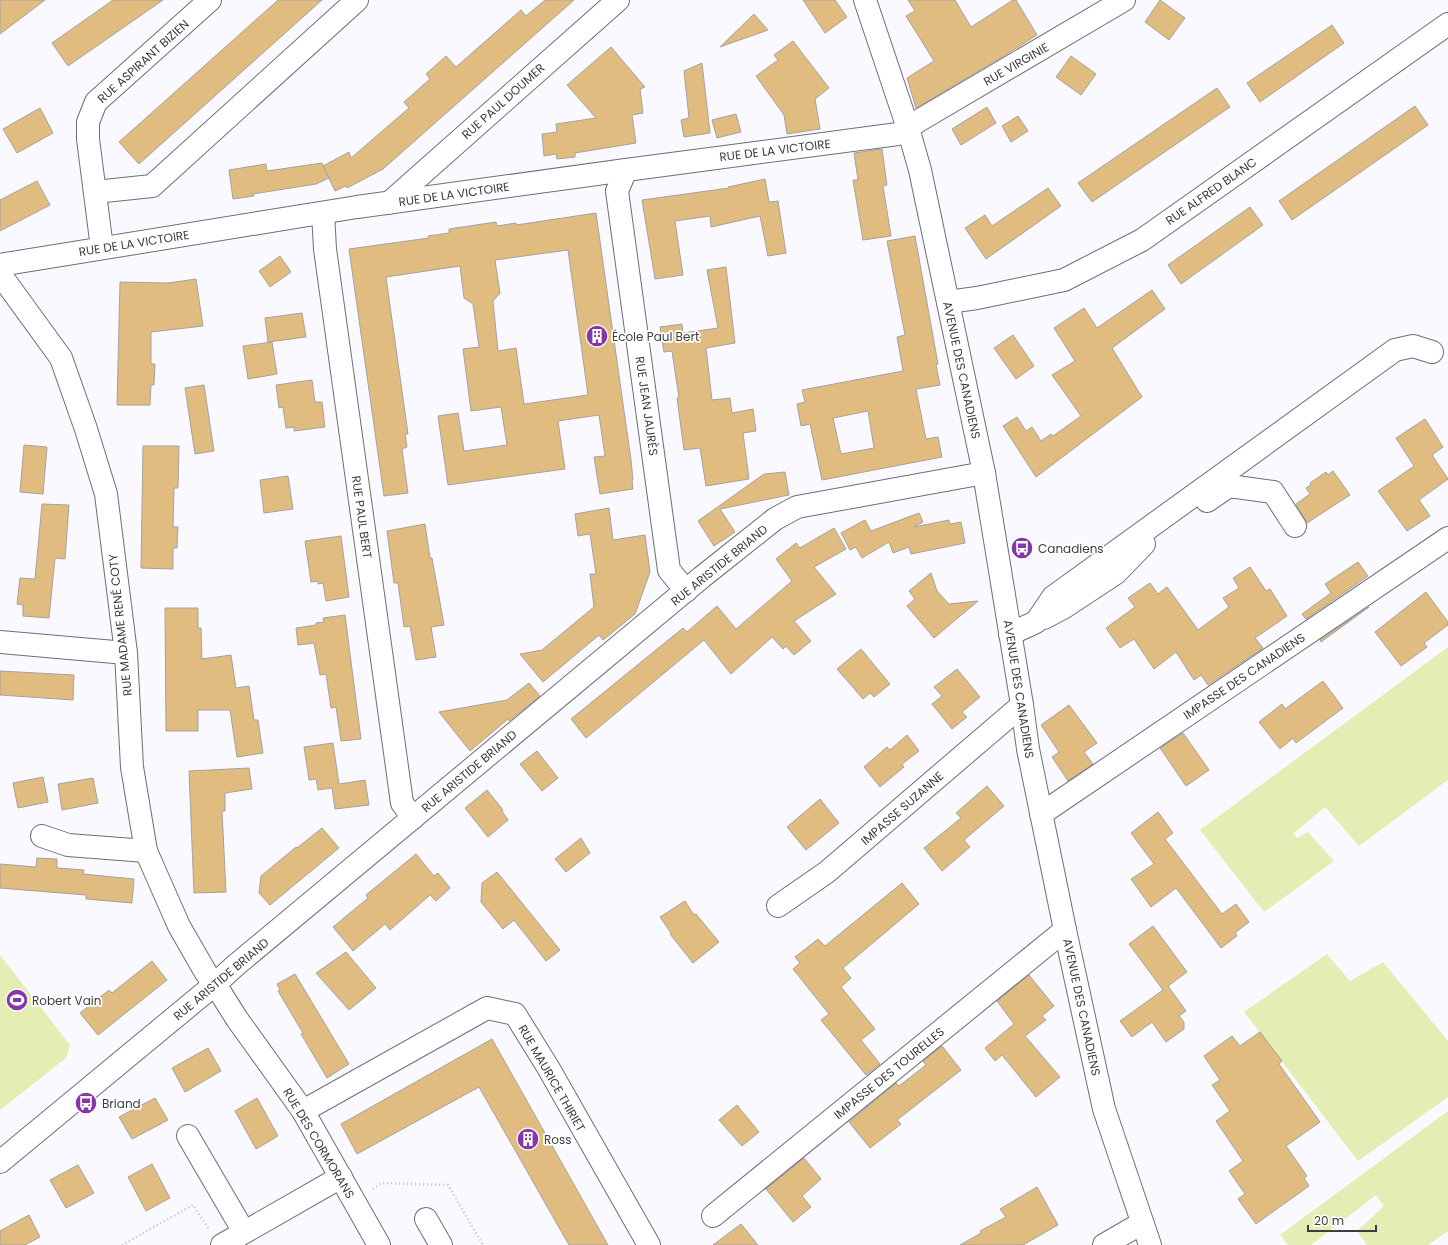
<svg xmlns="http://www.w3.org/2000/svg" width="1448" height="1245" viewBox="0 0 1448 1245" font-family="Poppins,sans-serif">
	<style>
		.green { fill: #e4edb3 }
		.building { fill: #e0bc81; stroke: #a6a29c; fill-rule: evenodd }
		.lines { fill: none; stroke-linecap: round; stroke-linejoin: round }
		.minor-casing { stroke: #6e6e74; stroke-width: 24 }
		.path { stroke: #bfbfc3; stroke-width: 2.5; stroke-dasharray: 1 3; stroke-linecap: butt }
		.minor { stroke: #fff; stroke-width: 22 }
		.labels { text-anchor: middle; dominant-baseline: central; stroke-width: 3.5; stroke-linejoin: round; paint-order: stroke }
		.street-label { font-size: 12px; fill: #3d3d3f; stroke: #fff }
		.poi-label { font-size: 12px; fill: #3d3d3f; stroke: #fff; text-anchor: start }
	</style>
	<rect width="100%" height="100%" fill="#faf9ff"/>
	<g class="green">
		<polygon points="1448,647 1448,780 1359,846 1325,807 1293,834 1297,838 1308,832 1334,861 1264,912 1200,830"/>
		<polygon points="1327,954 1350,981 1383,962 1448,1041 1448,1097 1358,1161 1244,1012"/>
		<polygon points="0,955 70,1045 66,1058 0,1110"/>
		<polygon points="1448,1111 1448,1231 1428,1245 1367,1245 1357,1231 1384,1206 1376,1195 1311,1245 1288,1245 1280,1235"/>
	</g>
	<g class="building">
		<polygon points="0,0 45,0 0,34"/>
		<polygon points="113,0 163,0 68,66 52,43"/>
		<polygon points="278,0 322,0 139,164 119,142"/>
		<polygon points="545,0 574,0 383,169 347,188 346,186 335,191 323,166 349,152 351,158 409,108 404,102 430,79 426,74 446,56 456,67 521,10 526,16"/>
		<polygon points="803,0 835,0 847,17 825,33"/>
		<polygon points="908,0 955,0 971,27 1013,0 1016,0 1037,35 1004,56 916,108 907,78 934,61 906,16 915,11"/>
		<polygon points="1160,0 1185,18 1169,40 1145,22"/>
		<polygon points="754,14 768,30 720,47"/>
		<polygon points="1332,25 1344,43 1260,102 1247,83"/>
		<polygon points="793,41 829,88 815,99 820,129 787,134 784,115 756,76 778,60 774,55"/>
		<polygon points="611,47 645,87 640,89 643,113 632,115 636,143 575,153 575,157 557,159 556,154 544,156 542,134 557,132 556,124 596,118 567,85"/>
		<polygon points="1071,56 1096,74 1081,95 1056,77"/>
		<polygon points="702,63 710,133 684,137 681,120 689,118 684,71"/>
		<polygon points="1217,88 1230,107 1092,202 1078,183"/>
		<polygon points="1415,106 1428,125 1292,220 1279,201"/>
		<polygon points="987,107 996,123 961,145 952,129"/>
		<polygon points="40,108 53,133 17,153 3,129"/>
		<polygon points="736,114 741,132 717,138 712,120"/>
		<polygon points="1018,116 1028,131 1011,142 1002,126"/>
		<polygon points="882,149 887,185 883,186 891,236 863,240 853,180 858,180 854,153"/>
		<polygon points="322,163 329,178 316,184 253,194 254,196 233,199 229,170 266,164 267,171"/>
		<polygon points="765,179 769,202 778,201 786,253 768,256 760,216 711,227 710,216 675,221 683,275 655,279 642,200 729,188 728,187"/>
		<polygon points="37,181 50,205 0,231 0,200"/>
		<polygon points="1048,188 1061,206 986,259 965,228 985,215 992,226"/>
		<polygon points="1250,207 1263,225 1181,284 1168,265"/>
		<path d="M596 213 631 460 633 480 632 481 633 489 600 494 594 457 605 456 599 415 558 421 565 469 448 485 438 416 458 413 464 451 507 445 501 407 471 411 463 349 479 347 473 304 464 298 460 266 386 277 408 434H405L407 447 402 449 408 493 384 496 349 249 429 238 428 236 449 233V229L496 222 497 226 516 223V225ZM568 250 588 395 524 404 516 348 498 351 493 301 500 293 495 260Z"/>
		<path d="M915 236 938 364 936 365 940 385 916 389 926 439 938 437 942 457 822 480 810 424 801 426 797 404 805 402 802 390 903 371 897 337 905 335 887 241ZM868 411 874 448 841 454 833 418Z"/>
		<polygon points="280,256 291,272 270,287 259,271"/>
		<polygon points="726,267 735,343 706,348 712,400 730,398 732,413 753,409 756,431 743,433 749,479 706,486 700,448 684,450 677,398 679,398 672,351 664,352 660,327 682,324 683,333 718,328 707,270"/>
		<polygon points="196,279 203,326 151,332 151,364 155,364 154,385 151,385 150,405 117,405 120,282 168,283"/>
		<polygon points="1152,290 1165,309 1112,348 1142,397 1036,477 1003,426 1017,417 1026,431 1032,427 1041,441 1051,434 1053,436 1081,416 1052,375 1075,361 1054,328 1084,308 1097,328"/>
		<polygon points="302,313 306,337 268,342 265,318"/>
		<polygon points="1013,335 1034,366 1016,379 994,348"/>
		<polygon points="272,342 277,374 248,379 243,346"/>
		<polygon points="312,380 315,402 322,402 325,427 294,431 294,427 286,428 283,407 279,408 276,385"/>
		<polygon points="204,385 214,451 195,454 185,388"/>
		<polygon points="1425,419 1443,447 1432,455 1448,479 1419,500 1430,516 1407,531 1378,491 1414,466 1396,438"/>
		<polygon points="24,445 47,447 43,494 20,492"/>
		<polygon points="143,446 179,446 178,488 174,488 173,527 178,527 177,548 173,548 173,569 141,568"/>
		<polygon points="1333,471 1350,495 1307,523 1296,504 1310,494 1306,488 1311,485 1310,483 1326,472 1328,475"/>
		<polygon points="785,472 789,495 720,509 735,532 714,546 698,521 764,474"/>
		<polygon points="288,476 293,509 264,513 260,480"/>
		<polygon points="42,504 69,505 65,559 55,558 49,618 23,616 23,605 17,604 20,578 35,579"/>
		<polygon points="609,508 613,540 645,535 650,572 635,614 603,640 599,635 543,682 520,654 542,650 594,607 590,574 596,574 590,534 578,536 575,514"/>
		<polygon points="919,513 923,522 914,527 949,520 950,524 961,522 965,543 911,554 909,547 893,553 889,542 862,558 856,547 850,550 841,533 865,520 871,531"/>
		<polygon points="425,524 430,558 432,558 444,625 431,627 436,657 416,660 410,626 404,627 398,583 394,583 387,531"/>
		<polygon points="834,528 846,549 814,567 836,594 794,621 811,641 794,655 786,646 783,649 772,637 731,674 704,640 586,738 571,719 683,628 687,632 717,606 736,629 792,581 776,559 796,543 800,548"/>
		<polygon points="341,536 349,597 326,601 323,583 318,584 318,581 311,582 305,541"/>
		<polygon points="1358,562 1368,576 1306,619 1302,614 1331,593 1325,584"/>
		<polygon points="1250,567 1266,591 1270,589 1287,616 1255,638 1263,648 1208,685 1201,675 1194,680 1176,652 1154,669 1134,639 1120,648 1106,628 1135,607 1128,598 1150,583 1158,594 1167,587 1198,630 1229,607 1223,598 1239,588 1233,578"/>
		<polygon points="931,573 937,591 949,604 978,601 934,638 907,606 915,599 909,591"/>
		<polygon points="1426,592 1448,622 1448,625 1424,643 1427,647 1401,666 1375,632"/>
		<polygon points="1369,607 1321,642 1320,640"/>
		<polygon points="165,608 198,608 198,628 201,628 202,659 231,655 236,688 249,686 254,720 258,720 263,753 237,757 230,710 198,710 198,731 166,731"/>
		<polygon points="345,615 361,739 341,741 336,707 331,708 326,674 320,675 314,643 298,645 296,628 316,625 316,623 324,622 323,618"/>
		<polygon points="861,649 890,684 874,697 870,693 863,699 837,669"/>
		<polygon points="957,669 980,697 962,712 967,717 952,729 932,704 942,696 934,687"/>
		<polygon points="0,671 74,675 73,700 0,695"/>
		<polygon points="1323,681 1343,708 1296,743 1293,738 1280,749 1259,722 1282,704 1285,709"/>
		<polygon points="529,683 540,696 509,721 508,719 470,751 439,712 507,700"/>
		<polygon points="1069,705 1097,743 1084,752 1093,764 1068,781 1052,757 1059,752 1041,725"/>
		<polygon points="1183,733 1209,770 1186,786 1160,748"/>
		<polygon points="907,735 919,751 902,764 904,767 880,787 864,767 887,747 890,750"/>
		<polygon points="333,743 339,784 365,780 369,805 335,809 332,788 318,790 316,779 309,780 304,747"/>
		<polygon points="537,751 558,778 542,791 520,764"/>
		<polygon points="249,768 252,789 225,793 225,811 222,811 226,892 194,893 189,771"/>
		<polygon points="43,777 48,802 18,808 13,783"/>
		<polygon points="93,778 98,803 62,810 58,784"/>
		<polygon points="987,786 1004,806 964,840 970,847 942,871 924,848 961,818 956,813"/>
		<polygon points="487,790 503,810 502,811 508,820 488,837 465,808"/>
		<polygon points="820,799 839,823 806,850 787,827"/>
		<polygon points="1158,812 1173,833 1165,839 1222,914 1236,904 1249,922 1235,933 1237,936 1221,948 1176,888 1151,907 1131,879 1154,864 1131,833"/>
		<polygon points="322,828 339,848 270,905 259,893 261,876 296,847 297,848"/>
		<polygon points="581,838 590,853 566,872 555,859"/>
		<polygon points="416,854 434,876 438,873 450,888 436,901 430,895 390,930 385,924 353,951 333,927 368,898 366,895"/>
		<polygon points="37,858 57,859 57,868 84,870 83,874 134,879 132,903 86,899 86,895 0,888 0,864 36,867"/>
		<polygon points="497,872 560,950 546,961 514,920 503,929 481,902 482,883"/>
		<polygon points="902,883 919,904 843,968 851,978 841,987 875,1029 861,1040 880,1064 866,1075 821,1020 829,1014 793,969 800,963 795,957 818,939 825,946"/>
		<polygon points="685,901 694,915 696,914 719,942 693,963 670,934 671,933 660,917"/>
		<polygon points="1153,926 1187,972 1168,986 1186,1011 1179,1016 1184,1022 1184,1029 1166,1042 1152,1022 1132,1037 1120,1021 1163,990 1129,944"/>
		<polygon points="346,952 376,988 349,1010 316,973"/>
		<polygon points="152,961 167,980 98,1035 80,1013 109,990 112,993"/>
		<polygon points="295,974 349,1064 327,1078 301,1034 303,1033 278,991 280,990 277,984"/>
		<polygon points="1029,975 1054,1006 1042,1016 1046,1020 1025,1036 1060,1077 1036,1097 1002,1055 995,1061 985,1048 1014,1024 997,1001"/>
		<polygon points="1260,1032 1282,1061 1279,1064 1320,1122 1286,1146 1307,1176 1304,1178 1309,1186 1256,1224 1238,1199 1245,1194 1229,1171 1243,1161 1216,1121 1230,1111 1212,1085 1220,1080 1204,1056 1232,1036 1240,1046"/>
		<polygon points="492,1039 608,1245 569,1245 479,1087 357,1154 341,1124"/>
		<polygon points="942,1046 961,1070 897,1120 901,1124 870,1148 849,1122 896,1083 899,1086 926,1065 923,1061"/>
		<polygon points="208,1048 221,1071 185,1092 172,1068"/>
		<polygon points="155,1098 168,1120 132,1139 119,1117"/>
		<polygon points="257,1098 278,1136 256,1149 235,1111"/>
		<polygon points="737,1105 759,1132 742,1146 719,1120"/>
		<polygon points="804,1158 821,1179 802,1196 811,1207 793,1222 766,1189"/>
		<polygon points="152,1164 170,1198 146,1211 128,1177"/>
		<polygon points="78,1165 94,1193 66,1208 50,1180"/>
		<polygon points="1037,1187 1058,1225 1023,1245 960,1245 981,1233 980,1231 1006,1217 1000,1209"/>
		<polygon points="29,1215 40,1237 25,1245 0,1245 0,1231"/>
		<polygon points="741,1224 758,1245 713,1245"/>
	</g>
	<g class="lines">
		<g class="minor-casing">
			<g id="minor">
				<polyline points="865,0 908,128 920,170 984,473 1022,705 1028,749 1065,930 1104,1109 1150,1245"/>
				<polyline points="626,170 617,191 669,570 686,591"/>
				<polyline points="95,192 152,186 357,0"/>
				<polyline points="389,203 618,0"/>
				<polyline points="323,213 325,249 402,803 413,818"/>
				<polyline points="102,248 88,139 88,122 96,102 210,0"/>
				<polyline points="0,265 357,207 626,170 898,134 920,120 1124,0"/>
				<polyline points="0,274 61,358 86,429 106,494 126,653 132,767 146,851 179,926 206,973 220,992 237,1019 303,1111 379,1245"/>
				<polyline points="948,302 977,298 1064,280 1142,240 1448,24"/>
				<polyline points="1207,501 1229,486 1273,492 1295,526"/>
				<polyline points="1044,618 1063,608 1116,573 1144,544"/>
				<polyline points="1010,634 1036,622 1053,597 1395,350 1413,346 1432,352"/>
				<polyline points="0,642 126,653"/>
				<polyline points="1041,814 1448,538"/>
				<polyline points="42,836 68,845 146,851"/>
				<polyline points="778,906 827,872 1022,705"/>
				<polyline points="303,1111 487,1008 515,1014 549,1069 649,1245"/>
				<polyline points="188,1136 244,1232"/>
				<polyline points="0,1162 214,985 236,965 702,577 775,519 797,507 984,473"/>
				<polyline points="713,1216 1065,930"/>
				<polyline points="426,1219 441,1245"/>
				<polyline points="222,1245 341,1177"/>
				<polyline points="1104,1245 1142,1223"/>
			</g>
		</g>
		<g class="path">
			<polyline points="373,1189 382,1183 448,1185 483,1245"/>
			<polyline points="122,1245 193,1205 208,1228"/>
		</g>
		<use href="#minor" class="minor"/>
	</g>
	<defs>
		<g id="building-disc" transform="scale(1.15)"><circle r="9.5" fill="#8636a6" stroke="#fff"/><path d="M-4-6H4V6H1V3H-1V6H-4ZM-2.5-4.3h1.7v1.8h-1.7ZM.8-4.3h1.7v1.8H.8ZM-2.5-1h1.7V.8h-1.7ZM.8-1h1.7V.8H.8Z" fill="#fff"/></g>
		<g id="bus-disc" transform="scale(1.15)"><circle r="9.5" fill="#8636a6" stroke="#fff"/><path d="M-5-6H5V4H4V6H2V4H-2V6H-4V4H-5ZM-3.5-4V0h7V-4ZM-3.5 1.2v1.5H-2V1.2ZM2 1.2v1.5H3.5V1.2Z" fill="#fff"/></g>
		<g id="stadium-disc" transform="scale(1.15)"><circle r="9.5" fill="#8636a6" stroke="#fff"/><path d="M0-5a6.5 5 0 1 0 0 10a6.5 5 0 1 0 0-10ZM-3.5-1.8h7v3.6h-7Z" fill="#fff"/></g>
	</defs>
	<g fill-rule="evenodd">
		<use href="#building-disc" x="597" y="336"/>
		<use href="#bus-disc" x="1022" y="548"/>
		<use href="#stadium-disc" x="17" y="1000"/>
		<use href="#bus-disc" x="86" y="1103"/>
		<use href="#building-disc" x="528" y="1139"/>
	</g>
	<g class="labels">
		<g class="street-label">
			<text transform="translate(143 61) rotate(-42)">RUE ASPIRANT BIZIEN</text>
			<text transform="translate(1016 64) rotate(-30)">RUE VIRGINIE</text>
			<text transform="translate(503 101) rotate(-42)">RUE PAUL DOUMER</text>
			<text transform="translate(775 150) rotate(-7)">RUE DE LA VICTOIRE</text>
			<text transform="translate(1211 191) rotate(-35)">RUE ALFRED BLANC</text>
			<text transform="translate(454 194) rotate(-8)">RUE DE LA VICTOIRE</text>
			<text transform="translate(134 243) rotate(-9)">RUE DE LA VICTOIRE</text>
			<text transform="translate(962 370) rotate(78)">AVENUE DES CANADIENS</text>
			<text transform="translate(647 406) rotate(82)">RUE JEAN JAURÈS</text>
			<text transform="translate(362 517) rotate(82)">RUE PAUL BERT</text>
			<text transform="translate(719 565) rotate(-39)">RUE ARISTIDE BRIAND</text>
			<text transform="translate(120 625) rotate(-96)">RUE MADAME RENÉ COTY</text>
			<text transform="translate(1244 676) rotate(-34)">IMPASSE DES CANADIENS</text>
			<text transform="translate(1019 689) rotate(81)">AVENUE DES CANADIENS</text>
			<text transform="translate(469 771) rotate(-40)">RUE ARISTIDE BRIAND</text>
			<text transform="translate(902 808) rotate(-41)">IMPASSE SUZANNE</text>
			<text transform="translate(221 979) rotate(-40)">RUE ARISTIDE BRIAND</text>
			<text transform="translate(1082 1007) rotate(78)">AVENUE DES CANADIENS</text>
			<text transform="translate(889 1073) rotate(-39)">IMPASSE DES TOURELLES</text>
			<text transform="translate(552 1078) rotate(60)">RUE MAURICE THIRIET</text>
			<text transform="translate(319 1143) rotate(59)">RUE DES CORMORANS</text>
		</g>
		<g class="poi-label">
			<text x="612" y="336">École Paul Bert</text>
			<text x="1038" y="548">Canadiens</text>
			<text x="32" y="1000">Robert Vain</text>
			<text x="102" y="1103">Briand</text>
			<text x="544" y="1139">Ross</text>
		</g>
	</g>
	<path d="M1308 1225v6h68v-6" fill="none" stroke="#3d3d3f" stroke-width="2"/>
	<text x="1314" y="1225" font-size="12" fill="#3d3d3f" stroke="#ffffff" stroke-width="3" paint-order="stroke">20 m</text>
</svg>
